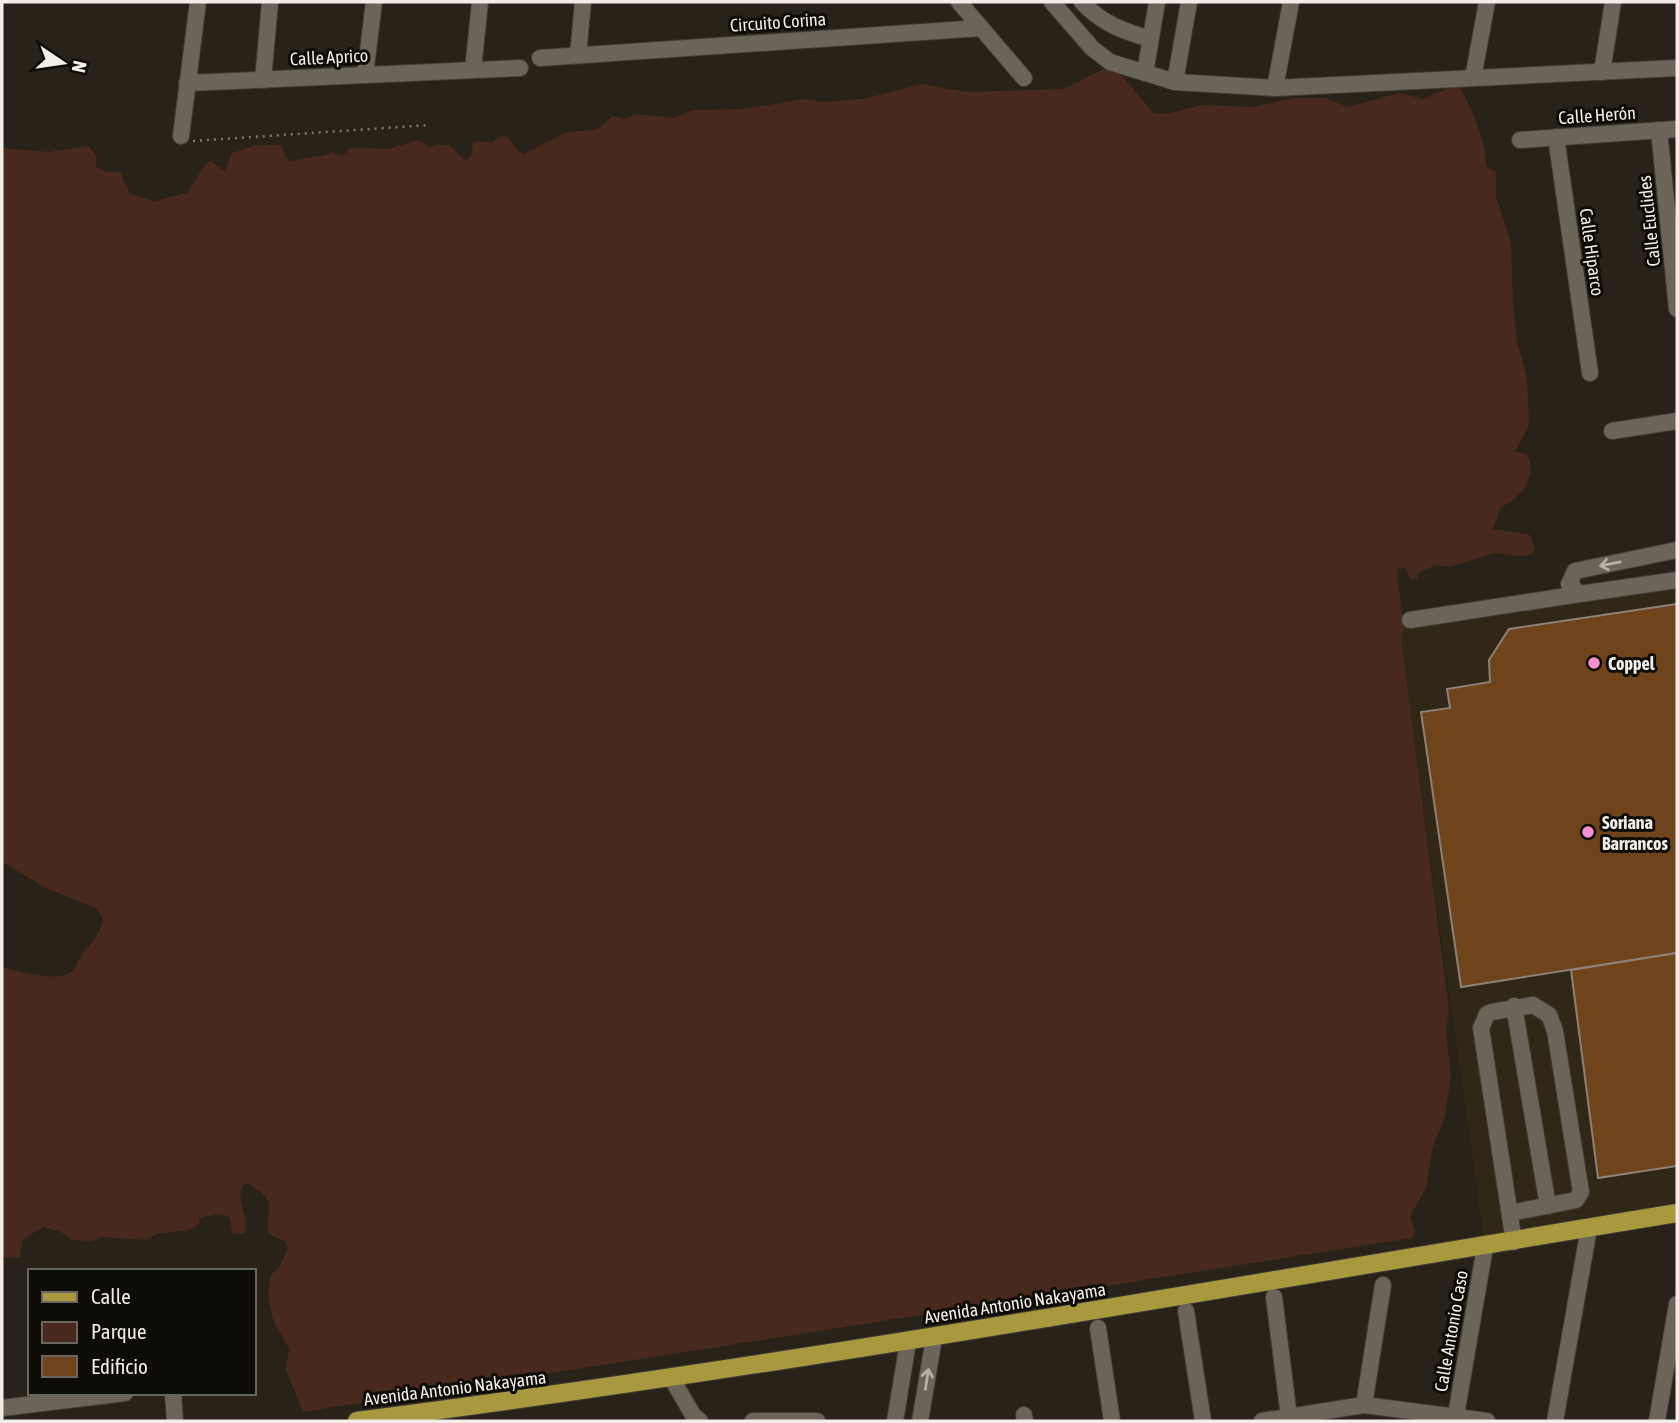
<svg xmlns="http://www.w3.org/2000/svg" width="1679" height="1423" viewBox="0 0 1679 1423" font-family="'Asap Condensed',sans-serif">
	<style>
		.built { fill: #302717 }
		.green { fill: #48291d }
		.building { fill: #6f441a; stroke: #8c8077; stroke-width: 2 }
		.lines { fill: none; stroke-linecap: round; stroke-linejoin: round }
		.minor-casing { stroke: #423d36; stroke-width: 18 }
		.major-casing { stroke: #423d36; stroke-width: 20 }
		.path { stroke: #7f7971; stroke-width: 2.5; stroke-dasharray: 2 5; stroke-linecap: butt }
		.minor { stroke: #6b6458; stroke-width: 16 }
		.major { stroke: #a8993f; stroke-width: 18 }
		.oneway { stroke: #b5afa7 }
		.poi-dot { fill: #f690d0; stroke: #0e0c07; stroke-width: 2.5 }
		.labels { text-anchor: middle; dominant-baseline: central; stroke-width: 6; stroke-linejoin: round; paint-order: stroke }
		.street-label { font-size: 18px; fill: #f2ede7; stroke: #0e0c07 }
		.poi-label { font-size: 18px; font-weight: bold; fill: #f2ede7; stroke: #0e0c07; text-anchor: start }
	</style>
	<rect width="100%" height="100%" fill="#282218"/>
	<polygon class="built" points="1677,582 1677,1216 1485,1247 1397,622"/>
	<path class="green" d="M1110 68 1120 74 1153 112 1165 114 1203 105 1253 107 1293 98H1325L1348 107 1399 93 1424 99 1447 88 1459 87C1470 102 1488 147 1486 166L1496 172V196L1511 243 1513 303 1517 341 1527 378 1529 425 1515 452 1527 454C1538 477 1522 497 1501 507L1493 529 1530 535 1535 548 1532 554 1519 556 1495 553 1449 567 1435 565 1419 573 1417 579H1411L1405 568 1399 567 1397 573 1404 628 1401 639 1449 1009 1446 1032 1451 1075 1445 1117 1433 1146 1426 1188 1410 1216 1415 1233 1412 1238 303 1412 286 1370 289 1349 273 1320 268 1295 271 1275 280 1266 288 1248 286 1242 269 1234C263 1208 283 1203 247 1183L242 1187C236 1203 250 1216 245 1233L233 1234 229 1216 217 1214 199 1218V1224L189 1230 157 1234 145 1240 103 1237 91 1241 72 1240 61 1232 44 1227 23 1239 20 1257 2 1258V967C14 971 57 981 68 974 76 970 78 958 84 952 93 941 101 932 103 918L96 908 48 889 2 862V148L49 152 88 146 96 155V167L107 172H120L130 194 154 201 187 193 205 165 210 161 225 171 232 153 257 145H282L285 156 290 161 327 155 331 151 342 156 351 148 388 149 418 140 429 147C458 139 450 152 466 160L471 156 473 143 479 141 491 143 502 136 508 137 519 152 524 154 565 133 598 129 613 116 625 119 636 114 674 118 692 110 743 109 804 99 823 102 863 99 922 84 967 92 1062 89C1080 84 1092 71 1110 68Z"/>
	<g class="building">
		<polygon points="1677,604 1677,953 1461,987 1421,712 1450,708 1447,689 1490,682 1489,660 1509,629"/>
		<polygon points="1677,953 1677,1166 1598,1178 1571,970"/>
	</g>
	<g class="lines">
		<g class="minor-casing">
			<g id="minor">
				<polyline points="959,2 1024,78"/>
				<polyline points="1052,2 1092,48 1110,62 1175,82 1275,88 1677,68"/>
				<path d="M1082 2C1101 23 1123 31 1150 39"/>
				<polyline points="578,55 583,2"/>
				<polyline points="540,58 981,28"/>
				<polyline points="473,70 480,2"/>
				<polyline points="1602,72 1613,2"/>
				<polyline points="1145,73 1157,2"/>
				<polyline points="365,75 374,2"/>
				<polyline points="1473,78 1487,2"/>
				<polyline points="263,80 270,2"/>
				<polyline points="1175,82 1189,2"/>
				<polyline points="187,83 520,68"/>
				<polyline points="1275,88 1291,2"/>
				<polyline points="1659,130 1677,309"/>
				<polyline points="181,136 198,2"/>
				<polyline points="1556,137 1590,373"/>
				<polyline points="1520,140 1677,129"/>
				<polyline points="1612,431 1677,421"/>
				<polyline points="1677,550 1575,571 1569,584 1580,594 1677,580"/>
				<polyline points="1410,620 1580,594"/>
				<polyline points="1514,1006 1548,1206"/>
				<polyline points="1510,1213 1576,1200 1581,1192 1555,1031 1549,1015 1533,1005 1492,1012 1487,1014 1481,1028 1514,1242"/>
				<polyline points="1274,1297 1289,1417"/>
				<polyline points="1186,1311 1203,1421"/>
				<polyline points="1098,1328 1112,1421"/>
				<polyline points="672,1379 693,1415 700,1421"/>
				<polyline points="173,1393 175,1421"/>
				<polyline points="1364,1405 1383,1285"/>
				<polyline points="2,1408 125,1393"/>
				<polyline points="1024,1415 1025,1421"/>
				<polyline points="753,1421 817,1421"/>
				<polyline points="895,1421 908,1342"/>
				<polyline points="920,1421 934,1338"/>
				<polyline points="1262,1421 1364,1405 1487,1421"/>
				<polyline points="1455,1421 1485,1247"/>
				<polyline points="1555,1421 1589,1228"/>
				<polyline points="1657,1421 1677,1304"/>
			</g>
		</g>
		<g class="major-casing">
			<path id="major" d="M357 1421C799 1364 1238 1285 1677 1213"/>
		</g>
		<polyline class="path" points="193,141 429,125"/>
		<use href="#minor" class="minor"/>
		<use href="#major" class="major"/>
	</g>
	<defs><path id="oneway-shaft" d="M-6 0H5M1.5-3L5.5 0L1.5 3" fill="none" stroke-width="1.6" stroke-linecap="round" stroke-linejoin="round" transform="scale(1.75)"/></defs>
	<g class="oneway">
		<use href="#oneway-shaft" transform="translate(1610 564) rotate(169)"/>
		<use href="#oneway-shaft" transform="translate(927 1379) rotate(-81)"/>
	</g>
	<g class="poi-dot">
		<circle cx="1594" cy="663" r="7"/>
		<circle cx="1588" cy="832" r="7"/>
	</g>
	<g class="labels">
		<g class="street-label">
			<text transform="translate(778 22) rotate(-4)">Circuito Corina</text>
			<text transform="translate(329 57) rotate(-3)">Calle Aprico</text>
			<text transform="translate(1597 115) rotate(-4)">Calle Herón</text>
			<text transform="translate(1649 221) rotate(-96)">Calle Euclides</text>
			<text transform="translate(1592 252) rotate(82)">Calle Hiparco</text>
			<text transform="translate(1015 1303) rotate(-9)">Avenida Antonio Nakayama</text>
			<text transform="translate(1451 1331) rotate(-80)">Calle Antonio Caso</text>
			<text transform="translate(455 1388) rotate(-7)">Avenida Antonio Nakayama</text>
		</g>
		<g class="poi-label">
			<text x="1608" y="663">Coppel</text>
			<text x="1602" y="822">Soriana<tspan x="1602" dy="21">Barrancos</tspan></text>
		</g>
	</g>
	<rect width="1679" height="1423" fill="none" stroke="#f2ede7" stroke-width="7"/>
	<rect x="28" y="1269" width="228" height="126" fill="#0e0c07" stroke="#696661" stroke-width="2"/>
	<rect x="42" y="1292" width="35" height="10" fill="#a8993f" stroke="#696661" stroke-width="2"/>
	<text x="91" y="1304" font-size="21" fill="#f2ede7">Calle</text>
	<rect x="42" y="1322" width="35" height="21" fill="#48291d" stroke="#696661" stroke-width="2"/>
	<text x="91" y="1339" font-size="21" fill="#f2ede7">Parque</text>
	<rect x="42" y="1356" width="35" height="21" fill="#6f441a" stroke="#696661" stroke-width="2"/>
	<text x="91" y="1374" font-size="21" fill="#f2ede7">Edificio</text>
	<g transform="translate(63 63) rotate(103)" stroke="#0e0c07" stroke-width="5" paint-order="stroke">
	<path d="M0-5L12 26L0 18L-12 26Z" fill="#f2ede7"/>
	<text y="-10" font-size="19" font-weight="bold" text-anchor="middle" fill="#f2ede7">N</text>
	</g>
</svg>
